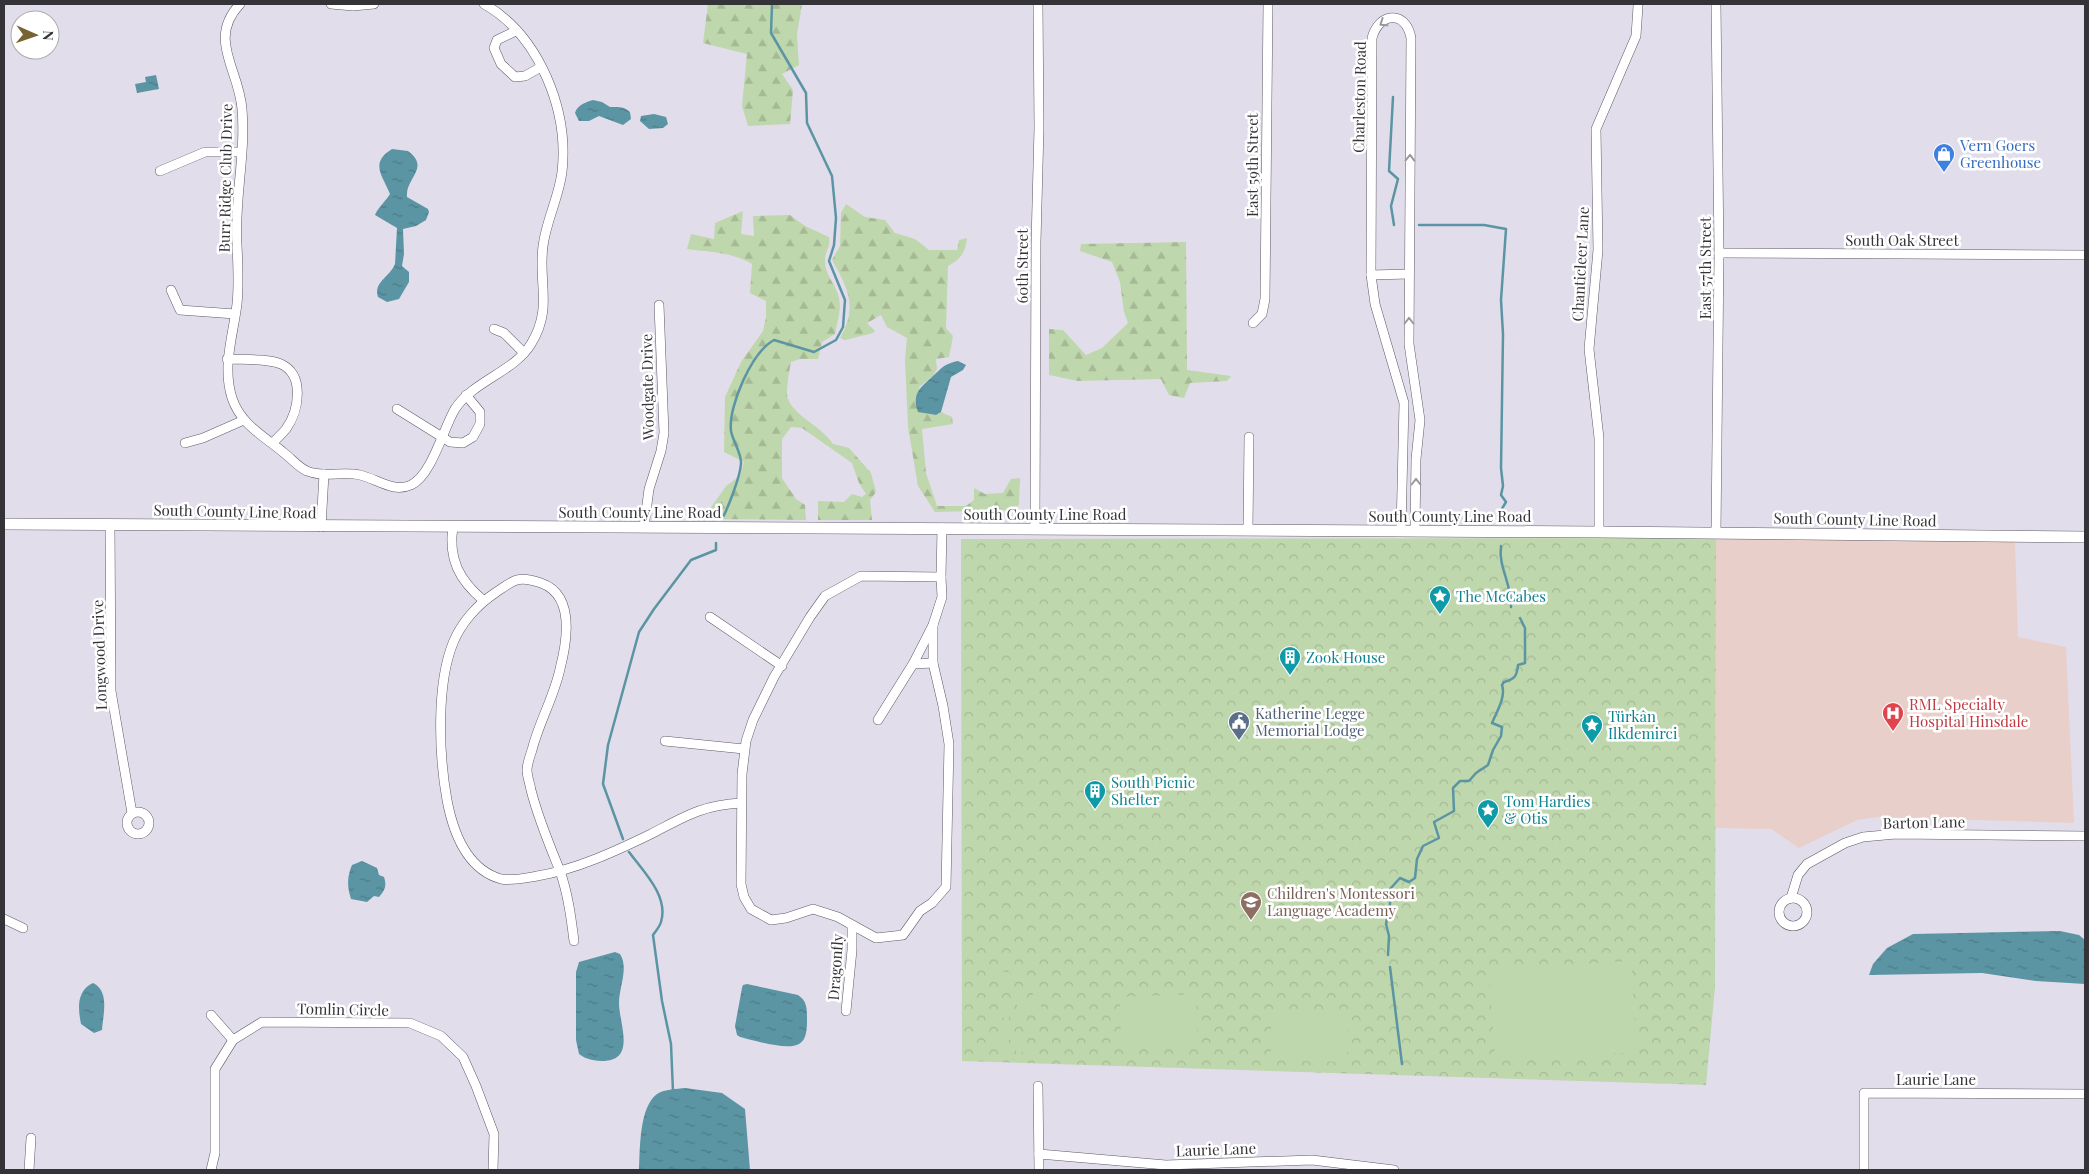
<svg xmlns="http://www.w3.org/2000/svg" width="2089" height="1174" viewBox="0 0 2089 1174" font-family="'Playfair Display',serif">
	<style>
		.medical { fill: #e9cfc9 }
		.forest { fill: url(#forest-firs) }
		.park { fill: url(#park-crowns) }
		.garden { fill: #bfd7ac }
		.water { fill: url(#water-ripples) }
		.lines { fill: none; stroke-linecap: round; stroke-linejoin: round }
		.stream { stroke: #5b95a4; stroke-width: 2.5 }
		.minor-casing { stroke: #5e5a65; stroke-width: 10 }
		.secondary-casing { stroke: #5e5a65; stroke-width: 12 }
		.minor { stroke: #fff; stroke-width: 9 }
		.secondary { stroke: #fff; stroke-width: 11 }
		.oneway { stroke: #9a999c }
		.labels { text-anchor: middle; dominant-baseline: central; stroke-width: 5; stroke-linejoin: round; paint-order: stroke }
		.street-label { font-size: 15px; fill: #343338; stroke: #fff }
		.shop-label { font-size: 15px; fill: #366cbe; stroke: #fff; text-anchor: start }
		.culture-label { font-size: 15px; fill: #0d838f; stroke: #fff; text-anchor: start }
		.health-label { font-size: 15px; fill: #be3a42; stroke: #fff; text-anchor: start }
		.service-label { font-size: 15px; fill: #4e5e75; stroke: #fff; text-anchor: start }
		.education-label { font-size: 15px; fill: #785e54; stroke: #fff; text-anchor: start }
	</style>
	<defs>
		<pattern id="forest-firs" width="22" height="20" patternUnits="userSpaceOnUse" patternTransform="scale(1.25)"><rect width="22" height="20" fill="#bfd7ac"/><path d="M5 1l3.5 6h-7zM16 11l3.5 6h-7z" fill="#a5b995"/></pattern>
		<pattern id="park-crowns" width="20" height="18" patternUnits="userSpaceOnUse" patternTransform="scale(1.25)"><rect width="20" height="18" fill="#bfd7ac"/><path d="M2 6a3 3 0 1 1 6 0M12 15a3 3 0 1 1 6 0" fill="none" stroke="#a5b995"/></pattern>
		<pattern id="water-ripples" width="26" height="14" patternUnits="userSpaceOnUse" patternTransform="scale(1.25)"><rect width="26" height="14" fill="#5b95a4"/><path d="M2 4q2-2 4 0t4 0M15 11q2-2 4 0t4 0" fill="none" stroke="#4c7a87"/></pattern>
	</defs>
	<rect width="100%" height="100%" fill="#e2ddeb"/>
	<polygon class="medical" points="1716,538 2015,542 2018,637 2066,647 2074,823 1878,817 1857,820 1799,848 1771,829 1716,828"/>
	<g class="forest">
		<polygon points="708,4 802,4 797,35 799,65 782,74 793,90 790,124 748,126 742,106 747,54 703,43"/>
		<path d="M846 204 865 217 885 220 895 233 915 239 929 250H957L959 240 967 238C965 253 961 259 948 266L946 328 953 336 949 357 936 359 937 369 933 376 919 387 927 414 936 415 941 412 952 417 953 424 922 429 926 473 937 506H966L974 500V488L985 494 1003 493 1011 479 1020 478 1019 504 1016 510 935 512 918 486 908 427 905 360 907 338 887 327 881 315 867 323 875 331 873 333 845 340 840 338C858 307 848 288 832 260L840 246 841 213Z"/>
		<path d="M743 211 741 234 754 236 753 216 790 215 805 226 829 237C831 247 825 251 825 260 824 275 837 285 839 298 842 309 837 322 835 334L822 342 818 359H800L791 362C789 372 787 383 787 393 787 413 821 425 833 444L849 448 871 473 876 492 870 500 872 520H818V501L844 502 852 494 862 497 866 494 859 483 852 463 802 428 791 427 782 439V478L796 499 805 505 806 520 703 519 726 486 740 476 744 462 724 452 725 397 741 362 763 331 766 317V301L750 293 752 264C732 252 710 252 687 249L691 234 714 239 715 223Z"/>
		<polygon points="1186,242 1187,370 1231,376 1227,381 1190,383 1184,398 1169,395 1161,379 1078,381 1049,375 1049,329 1063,330 1086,355 1102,348 1128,323 1124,312 1120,282 1112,262 1080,251 1081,244"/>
	</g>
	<polygon class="park" points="1716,538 1715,987 1706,1085 962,1061 961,539"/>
	<g class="garden">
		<polygon points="1631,961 1637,1052 1495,1061 1489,970"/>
		<polygon points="1001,972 1010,972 1010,991 1001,990"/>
		<polygon points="1017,991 1026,991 1025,1010 1017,1010"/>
		<polygon points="1033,991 1041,991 1041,1010 1032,1010"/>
		<polygon points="1196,994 1198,1044 1121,1047 1120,997"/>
		<polygon points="1001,1000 1009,1000 1009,1018 1000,1018"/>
		<polygon points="1271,1009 1348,1011 1347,1062 1271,1060"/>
		<polygon points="1001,1027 1009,1027 1009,1046 1000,1045"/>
		<polygon points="1017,1033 1025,1034 1025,1052 1016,1052"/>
	</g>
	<g class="water">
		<polygon points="156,75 159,89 137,93 135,84 146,82 145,77"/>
		<path d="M593 100 602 102 610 107C619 107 623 106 630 112L631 119 623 125 599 116 589 121H579L575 113C577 105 586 102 593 100Z"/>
		<polygon points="654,114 666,117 668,124 663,128 649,129 640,121 641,116"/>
		<path d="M392 149 408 151C431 168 405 178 407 197L428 209 429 212 426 220 416 226 403 229 404 254 402 266 409 272V282L399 299 387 302 378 297C373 282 390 277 395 264L397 228 375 215C377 209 385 202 390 194 383 176 369 163 392 149Z"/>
		<path d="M958 361 966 365 963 370 951 377 941 412 936 415 918 412C912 395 919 388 931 378 941 369 943 364 958 361Z"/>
		<path d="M362 861 377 868 379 875 384 877C387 886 385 890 379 897L374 896 367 902 351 899C347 886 347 877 352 865Z"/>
		<polygon points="2060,931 2079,935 2085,940 2085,984 2036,981 1982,973 1869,975 1873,964 1887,948 1913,934"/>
		<path d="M615 952 620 954C629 968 619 987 619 1003 619 1023 636 1059 605 1061 595 1061 587 1060 579 1054L576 1040V972L579 962Z"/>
		<path d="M93 983C110 991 103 1015 102 1030L94 1033 81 1024C78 1009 76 991 93 983Z"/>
		<path d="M747 984 798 995C807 1001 807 1008 807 1019 807 1027 807 1040 799 1044 787 1051 753 1040 740 1037L737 1035 735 1026 742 988 743 985Z"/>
		<path d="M685 1088 722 1093 745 1109 750 1170H639C640 1150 639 1107 657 1094 665 1089 677 1089 685 1088Z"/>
	</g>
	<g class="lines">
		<g class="stream">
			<polyline points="1393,97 1389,171 1398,179 1391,206 1394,225"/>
			<polyline points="1419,225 1484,225 1506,229 1501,300 1503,334 1501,468 1503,486 1501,495 1506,502 1500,512 1501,523"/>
			<path d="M722 519C728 508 740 477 741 464 742 454 733 442 731 431 728 406 752 352 774 340L814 352 836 340 843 327 845 300 829 261 834 245 836 218 832 176 807 123 806 93 771 33 772 4"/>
			<path d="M1501 546C1498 567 1512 584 1511 607"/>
			<polyline points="623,839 603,784 608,745 639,632 654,609 691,560 716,550 716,543"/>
			<path d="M629 852C643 871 669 896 661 922 660 926 656 931 653 935L662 1001 671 1044 673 1092"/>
			<path d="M1388 955 1389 936 1386 924 1390 904V889L1400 878 1409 882 1415 878 1417 859 1423 846 1439 838 1434 822 1454 811 1453 788 1460 781H1469L1476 773 1488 765 1493 750 1501 736 1502 727 1492 723C1497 711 1506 697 1502 685L1504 682C1515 679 1517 676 1518 665L1525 663V628L1520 618"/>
			<polyline points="1390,967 1402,1064"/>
		</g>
		<g class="minor-casing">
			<g id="minor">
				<path d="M240 4C207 39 239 69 242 109 246 155 234 200 237 245 238 265 239 285 237 304 233 336 222 366 232 398 241 425 264 436 284 453 291 458 299 468 307 471 323 478 343 471 360 475 377 479 393 493 411 485 432 475 443 429 455 409 473 381 514 372 531 344 553 308 538 284 543 246 546 221 559 197 562 172 569 110 539 35 484 4"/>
				<polyline points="331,4 353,6 374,4"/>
				<polyline points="516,31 497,40 494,48 501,64 515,77 525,76 541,67"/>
				<polyline points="160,171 205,152 241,152"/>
				<polyline points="1719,253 2085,255"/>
				<polyline points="1371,275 1409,274"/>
				<polyline points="171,290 180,310 235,314"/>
				<polyline points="1253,323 1262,314 1265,299 1268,4"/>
				<polyline points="494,329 504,333 524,353"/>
				<path d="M227 359C244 360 265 358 281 364 305 375 299 411 286 429 282 434 277 438 273 443"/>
				<polyline points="397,409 450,442 463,443 473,437 480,424 480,412 466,395"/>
				<polyline points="185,443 203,438 244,420"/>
				<polyline points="110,524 111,691 132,813"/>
				<path d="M453 526C448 559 459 580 484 601"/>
				<polyline points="321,527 324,474"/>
				<polyline points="644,527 649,489 661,451 664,433 659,305"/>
				<polyline points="1035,529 1036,242 1039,128 1038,4"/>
				<polyline points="1248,530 1249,437"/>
				<path d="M1401 531 1404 403 1375 304 1371 275 1372 38C1379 12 1406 10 1411 38L1409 344 1420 420 1416 459 1415 531"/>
				<polyline points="1599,532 1599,438 1589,349 1598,250 1596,129 1636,36 1638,6"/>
				<polyline points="1716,533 1719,253 1716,4"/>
				<polyline points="710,617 782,666"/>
				<polyline points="933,625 933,663 943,706 949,744 946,887 932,903 920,911 903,935 876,938 838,917 813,909 786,918 771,920 751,909 744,897 741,884 742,774 746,741 753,720 774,677 810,617 825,596 861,576 941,577 942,528"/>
				<polyline points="913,664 933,663"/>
				<polyline points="878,720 913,664 933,625 942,597 941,577"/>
				<polyline points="665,741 744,749"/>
				<circle cx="138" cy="823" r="11"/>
				<circle cx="1793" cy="912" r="14"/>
				<polyline points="1791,898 1798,875 1807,864 1845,843 1863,837 1896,834 2085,836"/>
				<polyline points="4,919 23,928"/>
				<path d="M574 941C571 917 568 894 560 871 549 844 538 818 531 790 530 784 527 776 527 770 527 764 530 756 532 750 539 722 554 697 560 669 567 642 575 595 541 583 518 575 514 580 495 593 477 605 461 623 453 643 436 685 439 756 447 800 453 832 466 869 501 879 512 881 526 878 537 876 575 870 616 851 651 834 684 817 702 805 741 803"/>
				<polyline points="846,1011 852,950 852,926"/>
				<polyline points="211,1015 233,1040"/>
				<polyline points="1038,1086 1039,1170"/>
				<polyline points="1039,1154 1166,1165 1312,1160 1394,1170"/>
				<polyline points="29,1170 31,1138"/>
				<polyline points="211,1170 215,1153 215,1069 233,1040 262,1022 410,1023 441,1036 463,1057 476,1086 494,1134 493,1170"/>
				<polyline points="1864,1170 1864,1093 2085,1094"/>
			</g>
		</g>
		<g class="secondary-casing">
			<polyline id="secondary" points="4,524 1599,532 2085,537"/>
		</g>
		<use href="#minor" class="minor"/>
		<use href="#secondary" class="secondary"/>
	</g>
	<defs><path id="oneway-chevron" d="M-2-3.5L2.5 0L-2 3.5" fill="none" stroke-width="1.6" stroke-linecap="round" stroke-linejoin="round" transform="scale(1.25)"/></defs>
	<g class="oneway">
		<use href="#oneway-chevron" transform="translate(1383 23) rotate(146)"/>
		<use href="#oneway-chevron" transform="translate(1410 158) rotate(-89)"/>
		<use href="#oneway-chevron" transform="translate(1409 321) rotate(-90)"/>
		<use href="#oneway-chevron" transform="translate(1416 482) rotate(-90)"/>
	</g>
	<defs>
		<g id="shop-pin" transform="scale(1.125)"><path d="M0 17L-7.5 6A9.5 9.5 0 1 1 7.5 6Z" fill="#3f7fe0" stroke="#fff"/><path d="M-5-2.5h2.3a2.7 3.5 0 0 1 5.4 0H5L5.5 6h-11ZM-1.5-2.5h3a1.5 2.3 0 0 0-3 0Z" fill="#fff"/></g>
		<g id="sight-pin" transform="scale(1.125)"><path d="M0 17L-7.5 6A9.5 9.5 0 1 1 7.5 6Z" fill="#0f9aa8" stroke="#fff"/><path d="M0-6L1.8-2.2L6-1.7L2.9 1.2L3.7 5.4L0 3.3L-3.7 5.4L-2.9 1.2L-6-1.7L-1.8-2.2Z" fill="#fff"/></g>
		<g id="building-pin" transform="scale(1.125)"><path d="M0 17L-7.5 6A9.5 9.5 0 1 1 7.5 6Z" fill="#0f9aa8" stroke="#fff"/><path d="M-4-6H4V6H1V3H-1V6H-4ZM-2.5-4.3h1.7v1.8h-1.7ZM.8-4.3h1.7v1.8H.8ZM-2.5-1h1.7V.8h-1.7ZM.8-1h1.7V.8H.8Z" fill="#fff"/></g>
		<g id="hospital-pin" transform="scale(1.125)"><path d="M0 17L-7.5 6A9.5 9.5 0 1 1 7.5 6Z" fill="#e0444e" stroke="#fff"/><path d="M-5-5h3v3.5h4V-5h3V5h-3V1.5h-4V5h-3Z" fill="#fff"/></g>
		<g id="civic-pin" transform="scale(1.125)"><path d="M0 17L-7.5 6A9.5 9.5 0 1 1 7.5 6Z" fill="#5c6f8a" stroke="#fff"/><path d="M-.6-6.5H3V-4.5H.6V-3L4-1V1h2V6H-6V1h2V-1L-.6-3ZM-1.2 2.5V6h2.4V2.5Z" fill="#fff"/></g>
		<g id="school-pin" transform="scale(1.125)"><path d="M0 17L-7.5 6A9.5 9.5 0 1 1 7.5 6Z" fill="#8d6e63" stroke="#fff"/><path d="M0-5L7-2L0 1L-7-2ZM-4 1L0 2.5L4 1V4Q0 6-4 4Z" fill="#fff"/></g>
	</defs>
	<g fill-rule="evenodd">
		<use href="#shop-pin" x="1944" y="154"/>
		<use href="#sight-pin" x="1440" y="596"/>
		<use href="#building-pin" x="1290" y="657"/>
		<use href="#hospital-pin" x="1893" y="713"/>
		<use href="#civic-pin" x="1239" y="722"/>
		<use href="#sight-pin" x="1592" y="725"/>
		<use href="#building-pin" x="1095" y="791"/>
		<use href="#sight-pin" x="1488" y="810"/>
		<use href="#school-pin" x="1251" y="902"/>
	</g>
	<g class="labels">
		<g class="street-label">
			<text transform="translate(1359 97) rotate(-89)">Charleston Road</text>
			<text transform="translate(1252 165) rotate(-90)">East 59th Street</text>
			<text transform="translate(225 178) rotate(-89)">Burr Ridge Club Drive</text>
			<text x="1902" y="240">South Oak Street</text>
			<text transform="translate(1580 264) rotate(-87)">Chanticleer Lane</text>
			<text transform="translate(1022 266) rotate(-90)">60th Street</text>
			<text transform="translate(1705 268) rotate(-90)">East 57th Street</text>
			<text transform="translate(647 387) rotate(-91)">Woodgate Drive</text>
			<text transform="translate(235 511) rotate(1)">South County Line Road</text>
			<text x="640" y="512">South County Line Road</text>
			<text x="1045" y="514">South County Line Road</text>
			<text x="1450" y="516">South County Line Road</text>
			<text transform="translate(1855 519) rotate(1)">South County Line Road</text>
			<text transform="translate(99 655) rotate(-92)">Longwood Drive</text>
			<text transform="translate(1924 822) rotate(-1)">Barton Lane</text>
			<text transform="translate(835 967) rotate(-86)">Dragonfly</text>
			<text transform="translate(343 1009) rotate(1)">Tomlin Circle</text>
			<text x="1936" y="1079">Laurie Lane</text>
			<text transform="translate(1216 1149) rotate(-2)">Laurie Lane</text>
		</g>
		<g class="shop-label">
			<text x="1960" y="145">Vern Goers<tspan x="1960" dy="17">Greenhouse</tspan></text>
		</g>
		<g class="culture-label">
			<text x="1456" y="596">The McCabes</text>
			<text x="1306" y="657">Zook House</text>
			<text x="1608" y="716">Türkân<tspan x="1608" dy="17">Ilkdemirci</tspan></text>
			<text x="1111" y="782">South Picnic<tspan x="1111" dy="17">Shelter</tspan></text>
			<text x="1504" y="801">Tom Hardies<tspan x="1504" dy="17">&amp; Otis</tspan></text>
		</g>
		<g class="health-label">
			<text x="1909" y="704">RML Specialty<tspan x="1909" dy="17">Hospital Hinsdale</tspan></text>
		</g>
		<g class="service-label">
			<text x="1255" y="713">Katherine Legge<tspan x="1255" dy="17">Memorial Lodge</tspan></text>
		</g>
		<g class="education-label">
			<text x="1267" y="893">Children's Montessori<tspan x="1267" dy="17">Language Academy</tspan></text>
		</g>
	</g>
	<rect width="2089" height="1174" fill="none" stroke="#343338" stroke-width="10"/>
	<g transform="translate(35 35) rotate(92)"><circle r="24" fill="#ffffff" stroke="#aeadaf"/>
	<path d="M0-4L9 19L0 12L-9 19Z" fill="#776332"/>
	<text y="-8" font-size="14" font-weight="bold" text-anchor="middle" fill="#343338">N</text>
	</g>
</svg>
